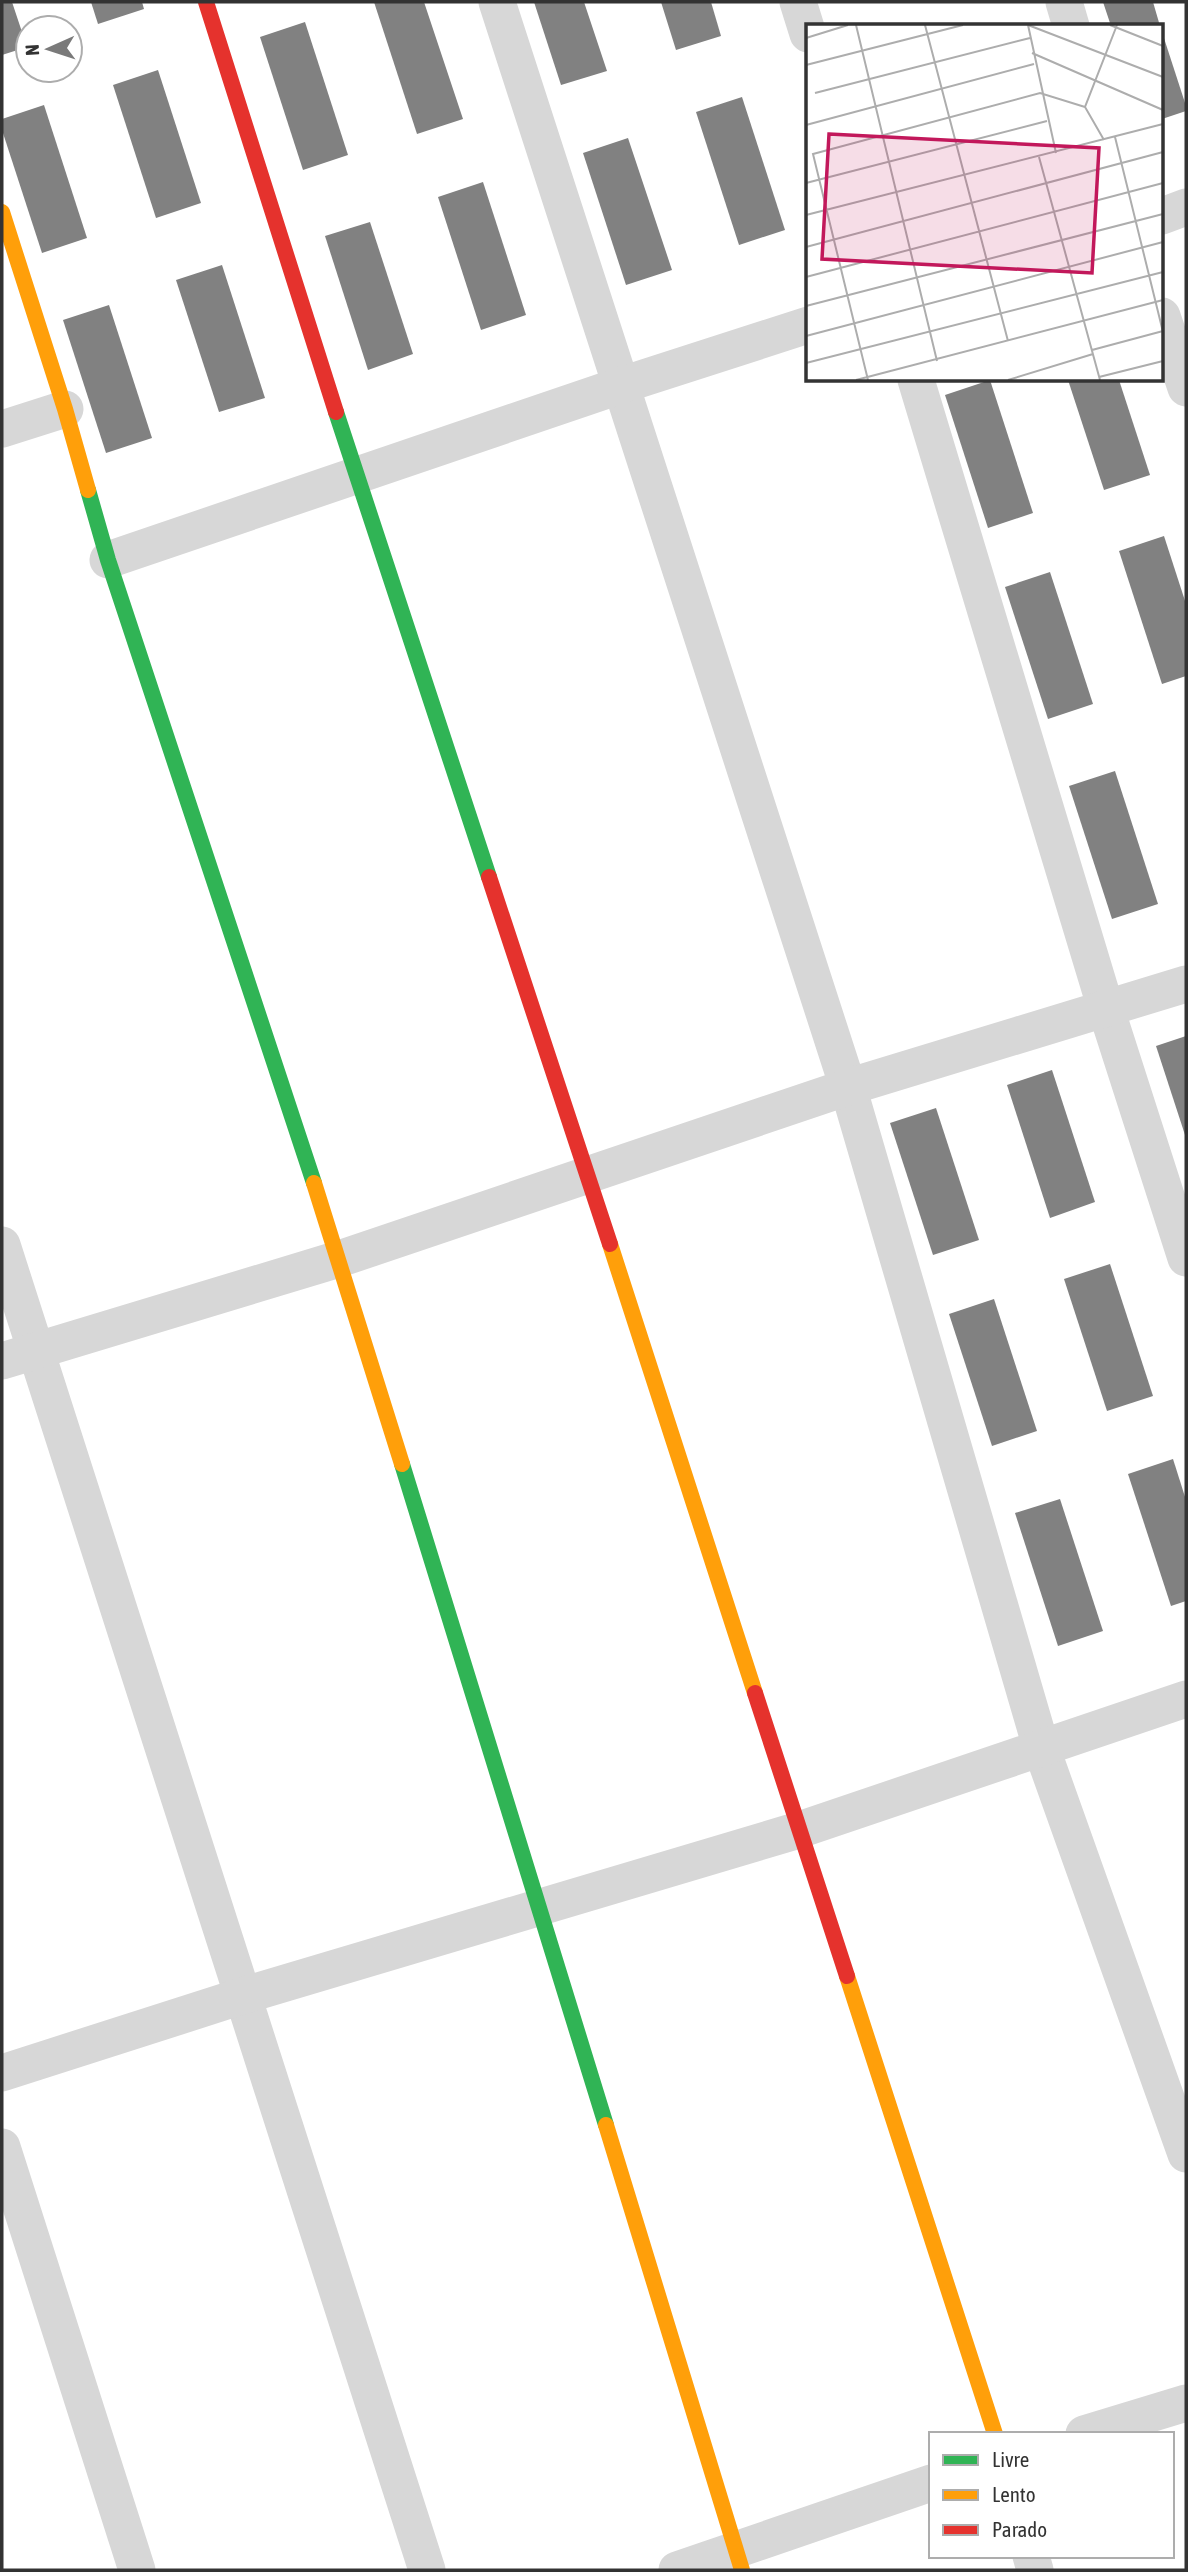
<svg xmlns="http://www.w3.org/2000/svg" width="1188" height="2572" viewBox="0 0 1188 2572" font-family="'Asap Condensed',sans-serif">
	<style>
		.building { fill: #818181 }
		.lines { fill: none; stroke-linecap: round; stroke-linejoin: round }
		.street { stroke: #d7d7d7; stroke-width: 37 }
		.fast { stroke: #30b455; stroke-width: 16 }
		.slow { stroke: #ff9f0a; stroke-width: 16 }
		.jam { stroke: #e5322d; stroke-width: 16 }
		.inset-road { fill: none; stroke: #adadad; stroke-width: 2 }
		.view { fill: #c2185b; fill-opacity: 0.15; stroke: #c2185b; stroke-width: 3.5 }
		.inset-edge { fill: none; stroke: #333; stroke-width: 3.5 }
	</style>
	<rect width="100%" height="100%" fill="#fff"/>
	<g class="building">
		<polygon points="2,2 12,2 27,47 2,55"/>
		<polygon points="91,2 142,2 144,9 98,24"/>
		<polygon points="374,2 424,2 463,119 417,134"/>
		<polygon points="534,2 584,2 607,71 561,85"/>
		<polygon points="661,2 711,2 721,36 676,50"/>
		<polygon points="1103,2 1153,2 1160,26 1111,26"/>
		<polygon points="305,22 348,155 303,170 260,37"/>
		<polygon points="1162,32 1186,106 1186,111 1162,119"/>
		<polygon points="158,70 201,203 156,218 113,85"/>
		<polygon points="742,97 785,230 739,245 696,112"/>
		<polygon points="44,105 87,238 42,253 2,130 2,119"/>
		<polygon points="628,138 672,270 626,285 583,153"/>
		<polygon points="483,182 526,315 481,330 438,197"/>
		<polygon points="370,222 413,354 368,370 325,236"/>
		<polygon points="222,265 265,398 219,412 176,280"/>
		<polygon points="109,305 152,438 106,453 63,320"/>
		<polygon points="990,380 1033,513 988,528 945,395"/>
		<polygon points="1068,380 1119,380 1150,475 1104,490"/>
		<polygon points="1164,536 1186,604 1186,676 1162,684 1119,551"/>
		<polygon points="1050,572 1093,704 1048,719 1005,587"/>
		<polygon points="1115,771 1158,904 1112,919 1069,786"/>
		<polygon points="1186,1036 1186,1138 1156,1046"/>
		<polygon points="1052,1070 1095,1202 1050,1218 1007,1085"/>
		<polygon points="936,1108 979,1240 933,1255 890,1123"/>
		<polygon points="1110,1264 1153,1396 1107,1411 1064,1279"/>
		<polygon points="994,1299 1037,1431 992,1446 949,1314"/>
		<polygon points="1173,1459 1186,1500 1186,1601 1171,1606 1128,1474"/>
		<polygon points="1060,1499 1103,1631 1058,1646 1015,1513"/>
	</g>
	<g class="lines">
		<g class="street">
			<polyline points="497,2 848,1087 1041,1747 1186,2154"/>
			<polyline points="798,2 808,34"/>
			<polyline points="1064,2 1071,26"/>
			<polyline points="1162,216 1186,207"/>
			<polyline points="1162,316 1186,388"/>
			<polyline points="916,380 1106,1009 1186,1258"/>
			<polyline points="2,429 65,409"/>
			<polyline points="108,560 622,385 808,325"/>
			<polyline points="2,1245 427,2570"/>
			<polyline points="2,1361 339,1259 848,1087 1186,984"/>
			<polyline points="2,2073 242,1996 799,1830 1186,1699"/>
			<polyline points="2,2147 137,2570"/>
			<polyline points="1084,2434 1186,2403"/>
			<polyline points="1031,2556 1035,2570"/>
			<polyline points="677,2570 931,2483"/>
		</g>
		<g class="fast">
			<polyline points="336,412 489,877"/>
			<polyline points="88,490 108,560 314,1183"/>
			<polyline points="402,1464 606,2125"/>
		</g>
		<g class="slow">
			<polyline points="2,212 65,409 88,490"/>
			<polyline points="314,1183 402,1464"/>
			<polyline points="610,1244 755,1693"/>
			<polyline points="847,1976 995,2434"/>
			<polyline points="606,2125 742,2570"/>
		</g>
		<g class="jam">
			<polyline points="206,2 336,412"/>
			<polyline points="489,877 610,1244"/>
			<polyline points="755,1693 847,1976"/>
		</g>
	</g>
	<g transform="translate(806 24)">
		<rect width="357" height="357" fill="#fff"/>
		<path class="inset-road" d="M50 1 131 337M119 1 202 317M222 1 357 53M222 1 250 129M304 1 357 22M0 14 42 1M226 29 357 86M0 41 157 1M9 69 224 14M0 101 228 40M309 113 357 308M298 116 279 83 311 1M233 133 294 356M0 159 241 97M0 191 357 100M0 223 357 128M0 253 357 159M0 282 357 190M0 312 357 218M286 326 357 307M0 339 357 248M293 353 357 337M50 356 357 276M62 356 7 130 234 69 279 83M202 356 287 330"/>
		<path class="view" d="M23 110 293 124 286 249 16 235Z"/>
		<rect width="357" height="357" class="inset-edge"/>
	</g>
	<rect width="1188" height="2572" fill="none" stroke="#333333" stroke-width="7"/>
	<rect x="929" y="2432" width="245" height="126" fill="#ffffff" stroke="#adadad" stroke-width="2"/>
	<rect x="943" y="2455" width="35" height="10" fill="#30b455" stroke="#adadad" stroke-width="2"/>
	<text x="992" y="2467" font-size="21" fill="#333333">Livre</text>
	<rect x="943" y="2490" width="35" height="10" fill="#ff9f0a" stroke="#adadad" stroke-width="2"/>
	<text x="992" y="2502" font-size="21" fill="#333333">Lento</text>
	<rect x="943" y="2525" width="35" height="10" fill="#e5322d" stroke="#adadad" stroke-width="2"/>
	<text x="992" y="2537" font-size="21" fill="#333333">Parado</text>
	<g transform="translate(49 49) rotate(267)"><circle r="33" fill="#ffffff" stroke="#adadad" stroke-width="2"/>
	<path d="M0-5L12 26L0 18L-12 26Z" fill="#7a7a7a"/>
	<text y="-10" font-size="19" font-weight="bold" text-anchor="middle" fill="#333333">N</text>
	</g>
</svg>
